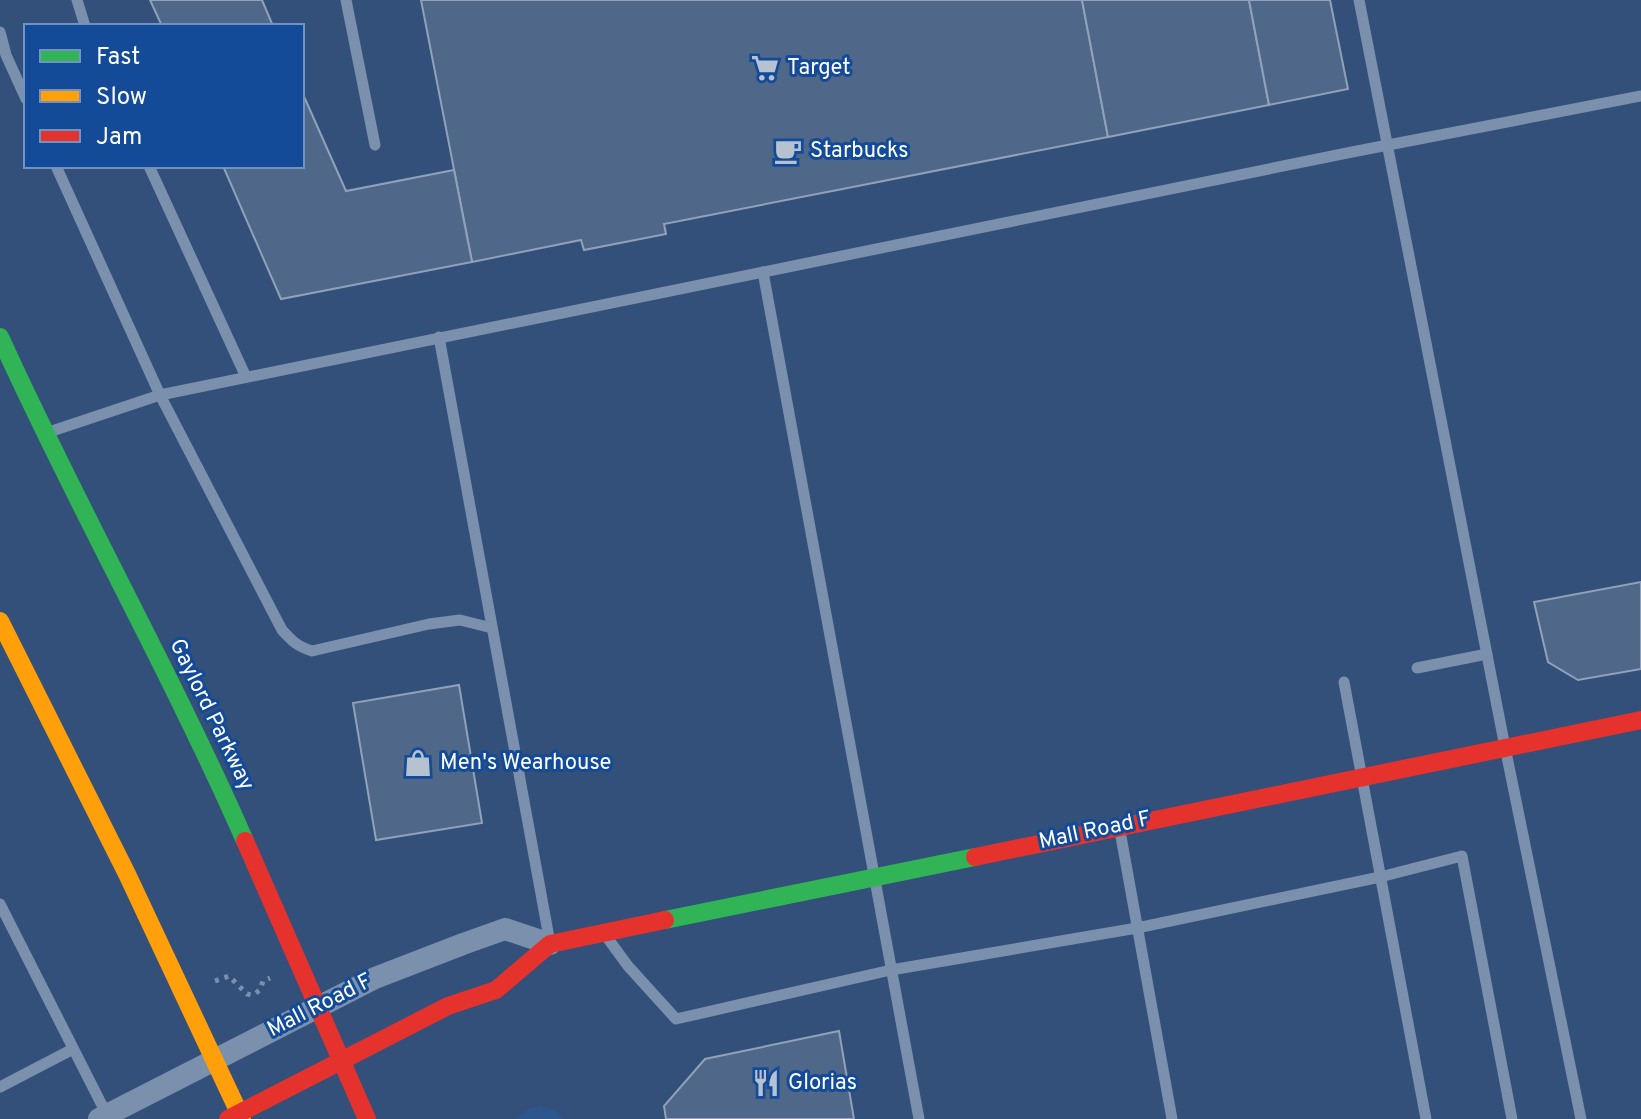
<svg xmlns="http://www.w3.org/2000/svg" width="1641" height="1119" viewBox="0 0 1641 1119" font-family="Overpass,sans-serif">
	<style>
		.water { fill: #2d558e }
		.building { fill: #4f6889; stroke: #90a1b9; stroke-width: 2 }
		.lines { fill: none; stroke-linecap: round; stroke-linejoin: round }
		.path { stroke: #7b90ad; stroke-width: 5; stroke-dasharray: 4 6; stroke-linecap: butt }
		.lane { stroke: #7b90ad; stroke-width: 11 }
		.street { stroke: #7b90ad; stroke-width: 22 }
		.fast { stroke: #30b455; stroke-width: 18 }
		.slow { stroke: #ff9f0a; stroke-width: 18 }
		.jam { stroke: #e5322d; stroke-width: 18 }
		.labels { text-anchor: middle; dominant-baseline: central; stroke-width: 6; stroke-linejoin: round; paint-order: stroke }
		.poi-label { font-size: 22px; fill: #fff; stroke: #134b99; text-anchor: start }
		.street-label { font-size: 22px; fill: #fff; stroke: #134b99 }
	</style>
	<rect width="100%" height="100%" fill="#32507a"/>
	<polygon class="water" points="540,1106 555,1110 564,1119 516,1119 528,1109"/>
	<g class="building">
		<polygon points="150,0 262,0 273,26 162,26"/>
		<polygon points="421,0 1082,0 1108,137 664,224 666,234 584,250 581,240 472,262"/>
		<polygon points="1082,0 1249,0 1269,105 1108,137"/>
		<polygon points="1249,0 1330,0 1348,89 1269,105"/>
		<polygon points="302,92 346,191 454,170 472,262 281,299 223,166 302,166"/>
		<polygon points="1641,582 1641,669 1578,680 1548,662 1534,602"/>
		<polygon points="459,685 482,823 376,840 353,703"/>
		<polygon points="839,1031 854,1119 666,1119 664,1106 705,1059"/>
	</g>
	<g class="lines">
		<polyline class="path" points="215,981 229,976 247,994 253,995 260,990 263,981 270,978"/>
		<g class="lane">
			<polyline points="77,0 85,26"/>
			<polyline points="346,0 375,145"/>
			<polyline points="1359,0 1505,747 1581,1119"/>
			<polyline points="0,32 6,55 26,99"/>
			<path d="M56 166 160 395 282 630C293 642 297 646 312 651L429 624 460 620 492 628"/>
			<polyline points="149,166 246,377"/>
			<polyline points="763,272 919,1119"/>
			<polyline points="439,337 550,943"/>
			<polyline points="49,432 160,395 1352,152 1641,96"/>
			<polyline points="1417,668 1487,654"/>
			<polyline points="1344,682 1426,1119"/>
			<polyline points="1120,831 1172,1119"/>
			<polyline points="0,904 107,1115"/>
			<polyline points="606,936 628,966 676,1019 891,970 1137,928 1380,877 1462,856 1512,1119"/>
			<polyline points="0,1087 73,1049"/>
		</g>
		<polyline class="street" points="99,1119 375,978 463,944 505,929 550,944"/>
		<g class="fast">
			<path d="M0 337C77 507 170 670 245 841"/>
			<polyline points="665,920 975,857"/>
		</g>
		<polyline class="slow" points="0,621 127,874 242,1119"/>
		<g class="jam">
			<polyline points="245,841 367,1119"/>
			<polyline points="975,857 1641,720"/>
			<polyline points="228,1119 448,1006 496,990 550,944 665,920"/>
		</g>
	</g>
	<defs>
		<g id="supermarket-bare" transform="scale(2.16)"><path d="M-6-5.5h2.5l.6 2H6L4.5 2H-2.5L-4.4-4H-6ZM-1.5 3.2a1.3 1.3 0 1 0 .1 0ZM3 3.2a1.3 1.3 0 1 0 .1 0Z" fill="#b7c2d0" stroke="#134b99" stroke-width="2.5" paint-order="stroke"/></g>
		<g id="cafe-bare" transform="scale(2.16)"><path d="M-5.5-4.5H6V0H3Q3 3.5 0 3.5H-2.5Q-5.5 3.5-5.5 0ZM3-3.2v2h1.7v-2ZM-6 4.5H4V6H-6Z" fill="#b7c2d0" stroke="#134b99" stroke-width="2.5" paint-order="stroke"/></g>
		<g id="shop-bare" transform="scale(2.16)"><path d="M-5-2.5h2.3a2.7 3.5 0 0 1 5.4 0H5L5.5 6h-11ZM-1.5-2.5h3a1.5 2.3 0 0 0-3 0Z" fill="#b7c2d0" stroke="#134b99" stroke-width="2.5" paint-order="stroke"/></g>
		<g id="restaurant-bare" transform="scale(2.16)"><path d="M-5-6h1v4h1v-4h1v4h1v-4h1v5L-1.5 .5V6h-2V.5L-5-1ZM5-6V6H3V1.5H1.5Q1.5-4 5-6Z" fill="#b7c2d0" stroke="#134b99" stroke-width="2.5" paint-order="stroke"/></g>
	</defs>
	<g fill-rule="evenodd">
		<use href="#supermarket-bare" x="765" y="68"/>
		<use href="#cafe-bare" x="788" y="151"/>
		<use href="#shop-bare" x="418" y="763"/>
		<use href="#restaurant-bare" x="766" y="1083"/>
	</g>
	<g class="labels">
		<g class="poi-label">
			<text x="787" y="68">Target</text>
			<text x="810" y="151">Starbucks</text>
			<text x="440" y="763">Men's Wearhouse</text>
			<text x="788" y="1083">Glorias</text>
		</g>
		<g class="street-label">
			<text transform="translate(211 715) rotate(64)">Gaylord Parkway</text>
			<text transform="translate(1095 831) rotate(-12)">Mall Road F</text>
			<text transform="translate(320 1006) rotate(-27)">Mall Road F</text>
		</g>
	</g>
	<rect x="24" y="24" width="280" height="144" fill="#134b99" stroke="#7193c2" stroke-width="2"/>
	<rect x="40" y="50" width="40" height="12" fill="#30b455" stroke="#7193c2" stroke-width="2"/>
	<text x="96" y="64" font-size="24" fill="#ffffff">Fast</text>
	<rect x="40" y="90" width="40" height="12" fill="#ff9f0a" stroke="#7193c2" stroke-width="2"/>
	<text x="96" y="104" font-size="24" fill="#ffffff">Slow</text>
	<rect x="40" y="130" width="40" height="12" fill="#e5322d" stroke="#7193c2" stroke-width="2"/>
	<text x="96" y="144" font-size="24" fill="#ffffff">Jam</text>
</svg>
